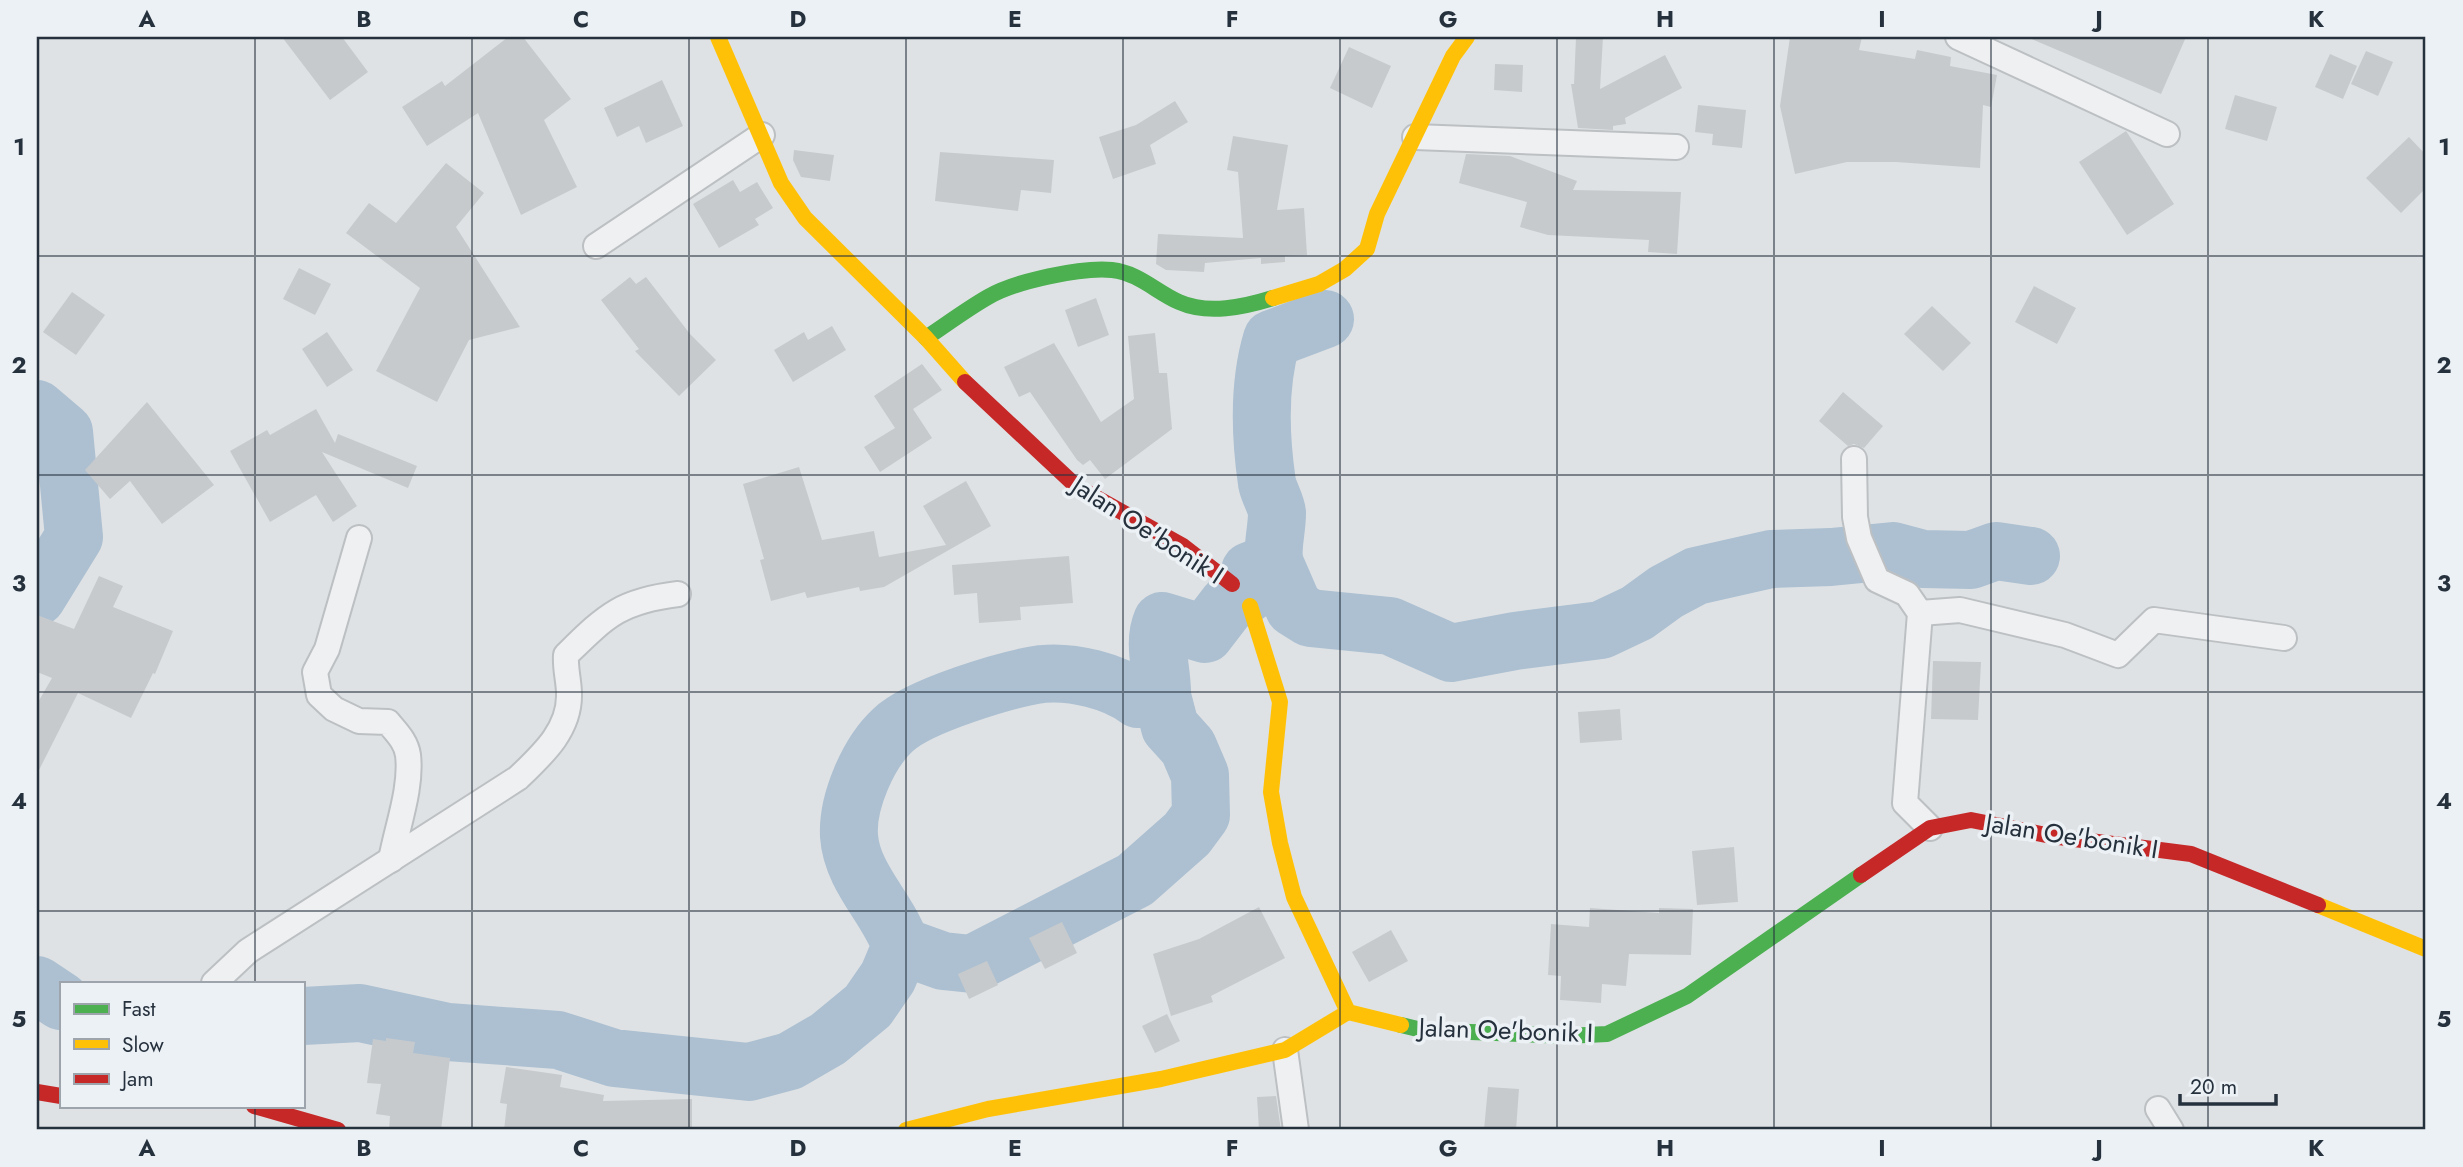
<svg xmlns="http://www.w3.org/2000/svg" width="2463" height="1167" viewBox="0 0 2463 1167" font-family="Jost,sans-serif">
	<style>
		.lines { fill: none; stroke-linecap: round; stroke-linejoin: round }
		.river { stroke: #acc0d1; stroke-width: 58 }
		.building { fill: #c7cacd }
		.street-casing { stroke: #bdc0c3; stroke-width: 28 }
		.street { stroke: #eff0f2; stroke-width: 24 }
		.fast { stroke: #4caf50; stroke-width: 16 }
		.slow { stroke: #ffc107; stroke-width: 16 }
		.jam { stroke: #c62828; stroke-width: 16 }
		.grid { fill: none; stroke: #26313e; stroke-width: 2; stroke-opacity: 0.55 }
		.labels { text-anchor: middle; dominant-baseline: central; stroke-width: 7; stroke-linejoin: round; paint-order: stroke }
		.street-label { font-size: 26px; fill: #26313e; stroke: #ecf1f5 }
		.neatline { fill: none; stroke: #26313e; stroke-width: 2.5 }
		.grid-label { font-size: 23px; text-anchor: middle; font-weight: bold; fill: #26313e }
	</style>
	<rect width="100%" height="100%" fill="#dfe2e5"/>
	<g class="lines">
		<g class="river">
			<polyline points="37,409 64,432 74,537 37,597"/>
			<path d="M1274 562C1272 545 1277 530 1277 513 1276 503 1269 493 1267 483 1260 435 1258 385 1272 339L1325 319"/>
			<polyline points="901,946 943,961 972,964 1135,880 1187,834 1201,815 1200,775 1188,747 1170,727 1162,696"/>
			<polyline points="37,985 61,1001"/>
			<path d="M303 1016 360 1013 448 1032 558 1040 614 1058 749 1072 790 1061 828 1039 868 1006 888 977 901 946C888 908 852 878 849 836 847 802 868 753 893 730 918 706 1007 679 1042 674 1073 671 1114 681 1138 699L1162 696C1163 671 1152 644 1162 621L1205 634 1228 604 1249 593 1250 571 1274 562 1294 608 1310 618 1390 626 1451 653 1515 641 1601 630 1637 613 1666 592 1696 576 1771 559 1831 557 1893 551 1923 559 1971 560 1996 551 2031 556"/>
		</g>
	</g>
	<g class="building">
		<polygon points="282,37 342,37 368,72 330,100"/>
		<polygon points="508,37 523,37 571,99 544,120 577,187 521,215 478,113 427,146 402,107 442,81 445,86"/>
		<polygon points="1576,37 1603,37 1600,89 1665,55 1682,88 1625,118 1626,124 1613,126 1613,130 1578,128 1571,84 1574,84"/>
		<polygon points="1790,37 1862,37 1859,50 1915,59 1917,50 1951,57 1950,66 1997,75 1991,107 1983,105 1980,168 1896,162 1847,162 1795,174 1780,106"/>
		<polygon points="2027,37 2186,37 2161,94"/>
		<polygon points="1349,47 1391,66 1372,108 1330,88"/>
		<polygon points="2366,51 2393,62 2378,96 2351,84"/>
		<polygon points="2330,54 2357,66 2343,99 2315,87"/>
		<polygon points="1495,64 1523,65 1522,92 1494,90"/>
		<polygon points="662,80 683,126 646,143 639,126 617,137 604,108"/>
		<polygon points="2235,95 2277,107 2267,141 2225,129"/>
		<polygon points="1175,101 1188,122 1150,145 1156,164 1113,179 1099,137 1136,125"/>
		<polygon points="1698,105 1746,110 1742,148 1712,145 1713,134 1695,132"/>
		<polygon points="2126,131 2174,204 2127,235 2079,162"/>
		<polygon points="1233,136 1288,145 1277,210 1304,208 1307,255 1285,256 1285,262 1261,264 1261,258 1205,263 1204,272 1166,270 1156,264 1158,234 1243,238 1238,172 1227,170"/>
		<polygon points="2409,137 2426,155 2426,188 2401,213 2366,178"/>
		<polygon points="794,150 834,155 830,181 801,177 793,160"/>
		<polygon points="940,152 1054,160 1051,193 1021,190 1018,211 935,201"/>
		<polygon points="1466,154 1510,156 1577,181 1573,190 1681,192 1677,254 1648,252 1649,240 1548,235 1520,227 1527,202 1459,183"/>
		<polygon points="446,163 484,193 456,227 520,327 469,340 437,402 376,371 420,288 346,233 369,203 396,223"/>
		<polygon points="733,180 740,192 757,182 773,208 755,219 759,225 719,248 693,204"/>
		<polygon points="299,268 331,284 315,315 283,299"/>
		<polygon points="630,277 636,284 646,277 690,334 716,360 679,396 635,351 639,349 601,300"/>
		<polygon points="2034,286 2076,308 2057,344 2015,322"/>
		<polygon points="72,292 105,315 76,355 43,332"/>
		<polygon points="1096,298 1109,335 1078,347 1065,310"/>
		<polygon points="1932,306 1971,343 1943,371 1904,334"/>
		<polygon points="832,326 846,350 793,382 774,350 804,332 808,340"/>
		<polygon points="327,332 353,370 327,387 302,349"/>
		<polygon points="1155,333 1159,373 1167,373 1172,429 1105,479 1090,460 1083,465 1077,460 1030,392 1019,397 1004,367 1054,343 1101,422 1134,399 1128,336"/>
		<polygon points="922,364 942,390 913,409 932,438 880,472 864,447 895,428 874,396"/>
		<polygon points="1843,392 1883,426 1864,448 1854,444 1848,446 1819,421"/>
		<polygon points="147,402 214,485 162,524 130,481 110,499 85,470"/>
		<polygon points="316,409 335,443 338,434 417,466 408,488 322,452 357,506 333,522 316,495 270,522 230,451 267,430 270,435"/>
		<polygon points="799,467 822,540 874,531 879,557 946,545 923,506 966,481 991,526 884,587 860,591 859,587 807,598 805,592 771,601 760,560 764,559 743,484"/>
		<polygon points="1069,556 1073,603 1020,607 1021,620 979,623 977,593 954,595 952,565"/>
		<polygon points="99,576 123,586 113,607 173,631 155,674 153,673 131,718 78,693 37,774 37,704 52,678 37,672 37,615 74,629"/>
		<polygon points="1933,661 1981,662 1978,720 1931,719"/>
		<polygon points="1620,709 1622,740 1580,743 1578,712"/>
		<polygon points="1734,847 1738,902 1697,905 1692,851"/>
		<polygon points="1259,907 1285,958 1211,996 1213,1002 1171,1016 1153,954 1199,939"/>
		<polygon points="1590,908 1659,913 1659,908 1693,909 1691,955 1629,954 1626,986 1602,984 1601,1003 1560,1000 1561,976 1548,975 1551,924 1589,927"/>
		<polygon points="1062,922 1077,953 1045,969 1029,938"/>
		<polygon points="1391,930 1408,961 1369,982 1352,952"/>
		<polygon points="987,961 998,985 969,999 958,974"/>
		<polygon points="1167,1014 1180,1041 1155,1053 1142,1026"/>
		<polygon points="386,1038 415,1042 413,1053 450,1058 441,1130 389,1130 390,1116 376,1114 381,1084 367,1083 373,1039 386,1041"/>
		<polygon points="506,1067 562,1075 560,1087 604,1095 603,1101 692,1099 692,1130 504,1130 507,1104 500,1103"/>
		<polygon points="1488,1087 1519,1089 1516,1130 1484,1130"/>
		<polygon points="1276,1096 1281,1130 1259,1130 1257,1097"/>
	</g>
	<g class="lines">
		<g class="street-casing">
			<g id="street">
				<polyline points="1958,37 2167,134"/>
				<polyline points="1415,137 1676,147"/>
				<polyline points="596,246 762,135"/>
				<polyline points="1854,459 1855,517 1859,538 1877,580 1907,594 1920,613 1905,803 1930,828"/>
				<path d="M359 538 327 649 315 672 319 695 334 709 359 721 388 722C396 732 406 741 408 755 412 788 397 827 391 860"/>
				<polyline points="1920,613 1960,610 2065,635 2118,655 2154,620 2284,638"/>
				<path d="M214 983 248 951 518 778C542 755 570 730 569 694 569 681 565 669 566 655 606 616 620 601 678 594"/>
				<polyline points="1285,1050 1296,1130"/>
				<polyline points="2158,1109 2171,1130"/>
			</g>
		</g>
		<use href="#street" class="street"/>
		<g class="fast">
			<path d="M926 338C947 324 967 309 988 297 1015 281 1082 267 1112 270 1139 273 1156 292 1179 302 1208 315 1244 307 1273 298"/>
			<polyline points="1401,1025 1422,1030 1566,1036 1607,1034 1687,996 1861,875"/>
		</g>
		<g class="slow">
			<polyline points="718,37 781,183 805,218 926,338 965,382"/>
			<polyline points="1273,298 1319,284 1345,269 1367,249 1377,214 1453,56 1467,37"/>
			<polyline points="1250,606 1280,702 1271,792 1280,843 1294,897 1348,1012 1401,1025"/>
			<polyline points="2318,905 2426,949"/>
			<polyline points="906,1130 988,1109 1161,1079 1285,1050 1348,1012"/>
		</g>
		<g class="jam">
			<polyline points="965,382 1077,487 1183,546 1232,584"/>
			<polyline points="1861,875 1930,828 1971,820 2051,836 2191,854 2318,905"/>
			<polyline points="37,1092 61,1096"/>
			<polyline points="254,1106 338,1130"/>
		</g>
	</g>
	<path class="grid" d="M255 37V983M472 37V1130M689 37V1130M906 37V1130M1123 37V1130M1340 37V1130M1557 37V1130M1774 37V1130M1991 37V1130M2208 37V1130M37 256H2426M37 475H2426M37 692H2426M37 911H2426M255 1106V1130"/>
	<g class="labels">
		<g class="street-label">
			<text transform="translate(1148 530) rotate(33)">Jalan Oe'bonik I</text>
			<text transform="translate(2072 836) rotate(9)">Jalan Oe'bonik I</text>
			<text transform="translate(1506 1030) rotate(2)">Jalan Oe'bonik I</text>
		</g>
	</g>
	<rect width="2463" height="1167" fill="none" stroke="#ecf1f5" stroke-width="77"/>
	<rect x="60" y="982" width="245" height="126" fill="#ecf1f5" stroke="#9da4ac" stroke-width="2"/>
	<rect x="74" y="1004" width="35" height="10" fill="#4caf50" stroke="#9da4ac" stroke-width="2"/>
	<text x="122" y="1016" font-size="21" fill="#26313e">Fast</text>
	<rect x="74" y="1039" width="35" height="10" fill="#ffc107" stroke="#9da4ac" stroke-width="2"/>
	<text x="122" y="1052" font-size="21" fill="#26313e">Slow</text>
	<rect x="74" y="1074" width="35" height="10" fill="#c62828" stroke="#9da4ac" stroke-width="2"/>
	<text x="122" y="1086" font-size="21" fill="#26313e">Jam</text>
	<path d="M2180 1094v10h96v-10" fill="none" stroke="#26313e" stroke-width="3.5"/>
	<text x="2190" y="1094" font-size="21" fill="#26313e" stroke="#ecf1f5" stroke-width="5" paint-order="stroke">20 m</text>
	<rect x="38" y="38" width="2386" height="1090" class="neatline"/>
	<g class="grid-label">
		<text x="147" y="27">A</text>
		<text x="364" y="27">B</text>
		<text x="581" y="27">C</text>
		<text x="798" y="27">D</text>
		<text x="1015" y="27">E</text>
		<text x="1232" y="27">F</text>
		<text x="1448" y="27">G</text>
		<text x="1665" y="27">H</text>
		<text x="1882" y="27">I</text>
		<text x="2099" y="27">J</text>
		<text x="2316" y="27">K</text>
		<text x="19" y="155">1</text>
		<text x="2444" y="155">1</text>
		<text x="19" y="373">2</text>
		<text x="2444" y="373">2</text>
		<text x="19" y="591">3</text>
		<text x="2444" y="591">3</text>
		<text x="19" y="809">4</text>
		<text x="2444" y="809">4</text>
		<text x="19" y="1027">5</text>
		<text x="2444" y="1027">5</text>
		<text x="147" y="1156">A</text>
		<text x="364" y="1156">B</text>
		<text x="581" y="1156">C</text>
		<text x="798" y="1156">D</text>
		<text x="1015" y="1156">E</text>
		<text x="1232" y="1156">F</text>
		<text x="1448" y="1156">G</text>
		<text x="1665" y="1156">H</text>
		<text x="1882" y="1156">I</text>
		<text x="2099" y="1156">J</text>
		<text x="2316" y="1156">K</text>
	</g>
</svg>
